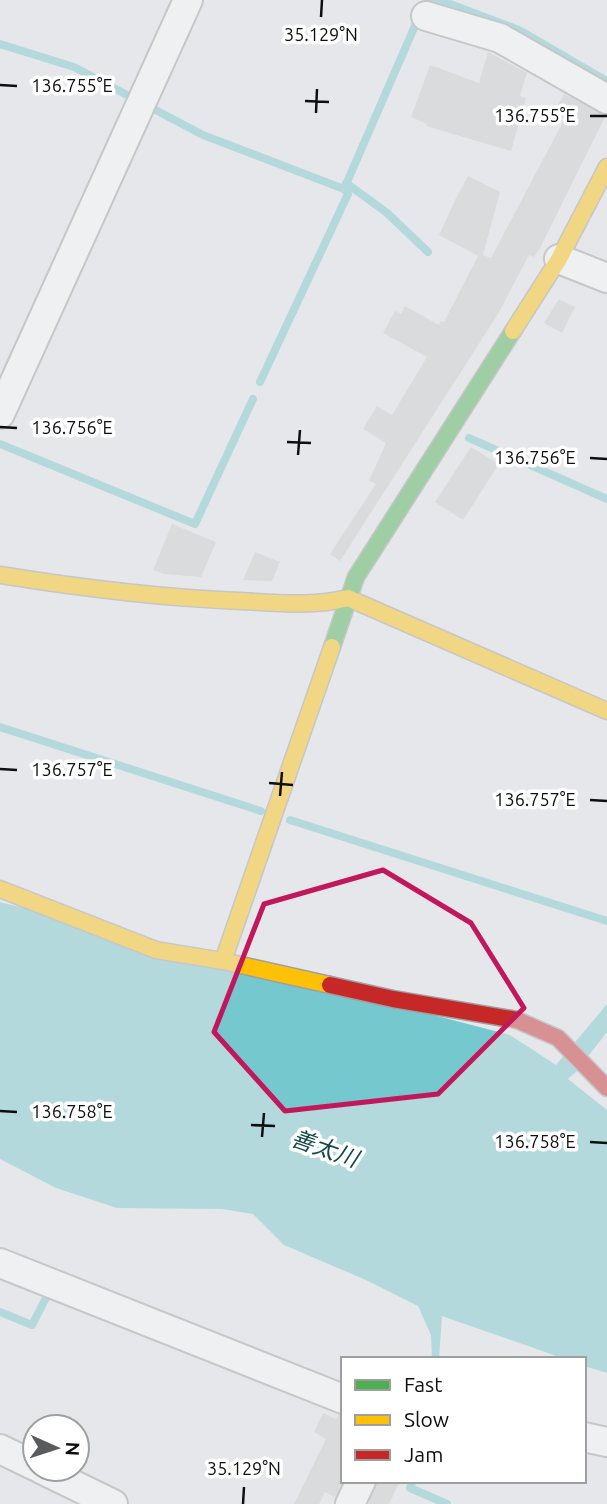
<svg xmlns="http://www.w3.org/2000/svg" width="607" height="1504" viewBox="0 0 607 1504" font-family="Ubuntu,'Noto Sans JP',sans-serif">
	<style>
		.water { fill: #76c8cf }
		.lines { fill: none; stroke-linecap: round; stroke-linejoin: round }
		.stream { stroke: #76c8cf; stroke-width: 8 }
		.building { fill: #ccc }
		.street-casing { stroke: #9e9fa1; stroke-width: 32 }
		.fast-casing { stroke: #9e9fa1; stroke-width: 19 }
		.slow-casing { stroke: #9e9fa1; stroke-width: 19 }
		.jam-casing { stroke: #9e9fa1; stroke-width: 19 }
		.street { stroke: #fbfbfc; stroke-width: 28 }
		.fast { stroke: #4caf50; stroke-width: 16 }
		.slow { stroke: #ffc107; stroke-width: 16 }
		.jam { stroke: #c62828; stroke-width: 16 }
		.marked { fill: none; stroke: #c2185b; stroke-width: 5; stroke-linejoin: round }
		.ticks { fill: none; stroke: #0f0f11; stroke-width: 2.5 }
		.labels { text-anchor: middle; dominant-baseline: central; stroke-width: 7; stroke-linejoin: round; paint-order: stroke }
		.water-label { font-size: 23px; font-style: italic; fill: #15484c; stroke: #fff }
		.ticks-label { font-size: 18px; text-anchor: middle; fill: #0f0f11; stroke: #fff; stroke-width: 7; stroke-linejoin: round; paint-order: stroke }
	</style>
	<rect width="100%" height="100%" fill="#e6e7ea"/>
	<polygon class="water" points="0,902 510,1035 556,1065 607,1004 607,1032 575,1073 568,1079 607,1110 607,1373 584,1366 584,1359 565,1359 442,1316 439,1359 432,1359 431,1335 418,1306 366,1280 284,1245 253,1214 222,1209 117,1208 56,1188 0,1159"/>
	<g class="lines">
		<g class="stream">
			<polyline points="0,44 74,67 203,135 344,189"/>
			<polyline points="346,183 386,212 428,252"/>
			<polyline points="260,382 348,194 344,189 424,5 442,1 519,30 607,81"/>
			<polyline points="469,438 607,499"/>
			<polyline points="0,444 195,524 253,399"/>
			<polyline points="0,727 261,811"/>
			<polyline points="290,820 607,921"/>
			<polyline points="0,1312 32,1325 49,1292 54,1294"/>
			<polyline points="413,1481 410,1488 447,1504"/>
		</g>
	</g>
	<g class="building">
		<polygon points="488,52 527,73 520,96 526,98 511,151 426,126 427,124 411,117 430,65 479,83"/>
		<polygon points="564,94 606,115 540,248 534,257 529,255 498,314 340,561 330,554 376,484 369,481 386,443 363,429 377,406 392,415 427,357 383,333 395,311 401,314 405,306 439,325 441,321 444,322 478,256 439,235 456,198 468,176 500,192 483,255 491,258 565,118 554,113"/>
		<polygon points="559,299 575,307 562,333 544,323"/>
		<polygon points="471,447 499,464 463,520 435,502"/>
		<polygon points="172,524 216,542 201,577 164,574 153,570"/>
		<polygon points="255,552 280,562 272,581 243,580"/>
		<polygon points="323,1413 336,1419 338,1415 343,1415 343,1481 335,1497 325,1492 319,1504 294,1504 326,1439 314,1432"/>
		<polygon points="377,1481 400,1481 389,1504 368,1504"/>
	</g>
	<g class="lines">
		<g class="street-casing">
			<g id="street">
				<polyline points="426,16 500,38 607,99"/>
				<polyline points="559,259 607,278"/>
				<polyline points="0,414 188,0"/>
				<polyline points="0,1263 343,1399"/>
				<polyline points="584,1437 607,1442"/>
				<polyline points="0,1449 35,1466"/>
				<polyline points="41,1469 113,1504"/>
				<polyline points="350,1504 361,1481"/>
			</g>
		</g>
		<g class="fast-casing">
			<polyline id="fast" points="332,647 356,577 513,331"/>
		</g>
		<g class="slow-casing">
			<g id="slow">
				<polyline points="513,331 559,259 607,167"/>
				<path d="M0 575C80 588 160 598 241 601 277 603 313 607 348 598L607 711"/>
				<polyline points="0,889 156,950 223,961 330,985"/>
				<polyline points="223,961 332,647"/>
			</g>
		</g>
		<g class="jam-casing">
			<polyline id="jam" points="330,985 393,999 517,1020 558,1038 607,1088"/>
		</g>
		<use href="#street" class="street"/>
		<use href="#fast" class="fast"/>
		<use href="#slow" class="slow"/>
		<use href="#jam" class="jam"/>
	</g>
	<path d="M0 0H607V1504H0ZM383 870 471 923 524 1008 438 1094 285 1111 214 1032 264 904Z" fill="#e6e7ea" fill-opacity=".55" fill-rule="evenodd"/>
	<path class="marked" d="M383 870 471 923 524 1008 438 1094 285 1111 214 1032 264 904Z"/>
	<path class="ticks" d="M321 17 322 0M0 85 17 86M305 101 329 102M316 113 317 89M590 116H607M0 427 17 428M287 442 311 443M298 455 300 430M590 458 607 459M0 769 17 770M269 783 293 785M280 796 282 772M590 800 607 801M0 1111 17 1112M251 1125 275 1126M262 1137 264 1113M590 1142 607 1143M243 1504 244 1487"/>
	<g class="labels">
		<g class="water-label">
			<text transform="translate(325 1148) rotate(19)">善太川</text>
		</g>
	</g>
	<g class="ticks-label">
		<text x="321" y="41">35.129°N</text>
		<text x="72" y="92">136.755°E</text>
		<text x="535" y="122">136.755°E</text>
		<text x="72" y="434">136.756°E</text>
		<text x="535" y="464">136.756°E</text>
		<text x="72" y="776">136.757°E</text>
		<text x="535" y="806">136.757°E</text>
		<text x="72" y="1118">136.758°E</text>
		<text x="535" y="1148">136.758°E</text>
		<text x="244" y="1475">35.129°N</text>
	</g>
	<rect x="341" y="1357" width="245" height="126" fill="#ffffff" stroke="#9f9fa0" stroke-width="2"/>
	<rect x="355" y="1380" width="35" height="10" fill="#4caf50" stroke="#9f9fa0" stroke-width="2"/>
	<text x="404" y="1392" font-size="21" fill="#0f0f11">Fast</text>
	<rect x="355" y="1415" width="35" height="10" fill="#ffc107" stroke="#9f9fa0" stroke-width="2"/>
	<text x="404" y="1427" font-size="21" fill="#0f0f11">Slow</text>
	<rect x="355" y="1450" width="35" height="10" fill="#c62828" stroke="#9f9fa0" stroke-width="2"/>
	<text x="404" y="1462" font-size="21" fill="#0f0f11">Jam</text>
	<g transform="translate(56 1448) rotate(93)"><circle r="33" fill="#ffffff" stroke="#9f9fa0" stroke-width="2"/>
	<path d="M0-5L12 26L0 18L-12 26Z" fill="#5a5b5d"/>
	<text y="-10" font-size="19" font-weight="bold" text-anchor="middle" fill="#0f0f11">N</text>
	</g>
</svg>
